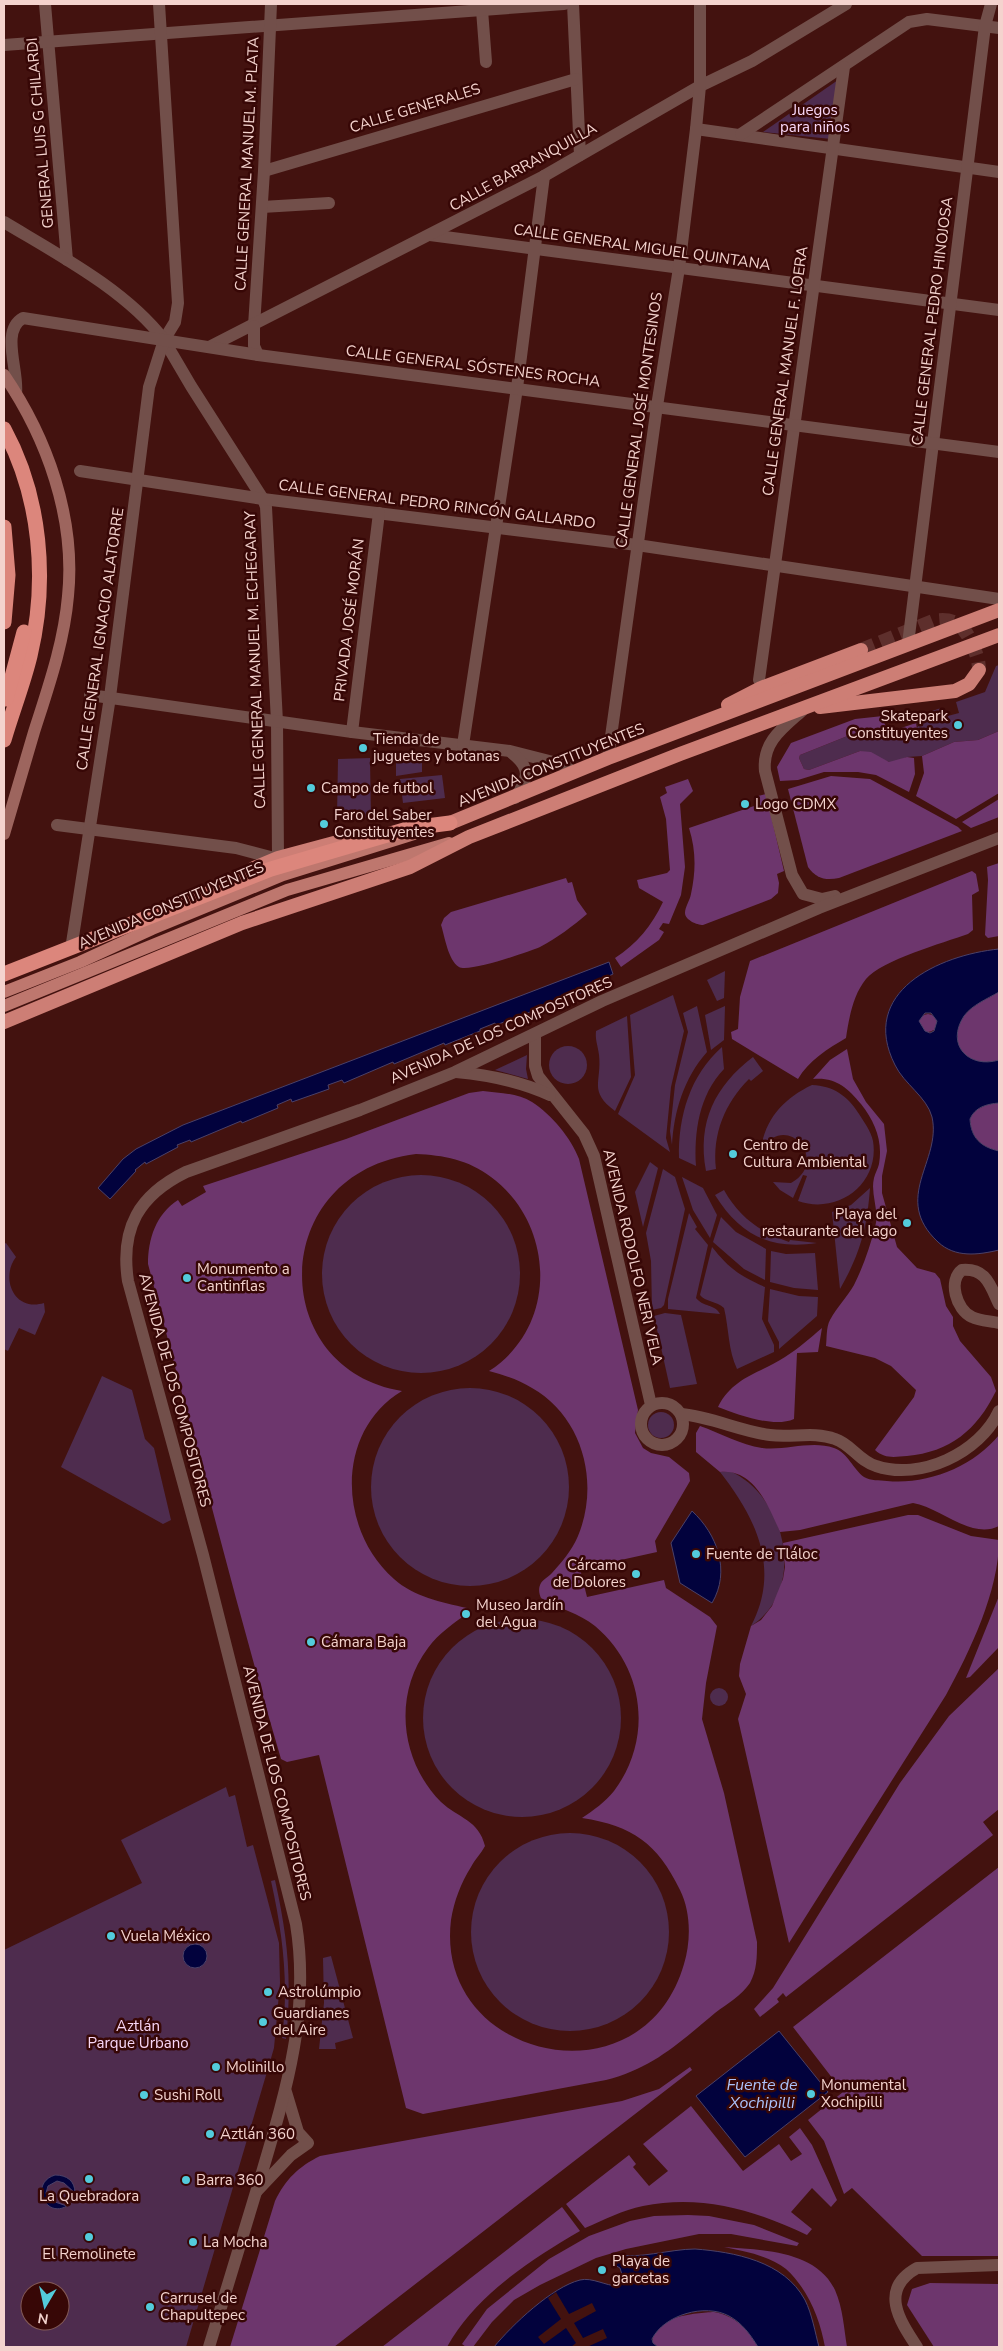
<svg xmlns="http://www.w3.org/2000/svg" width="1003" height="2351" viewBox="0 0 1003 2351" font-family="'Nunito Sans',sans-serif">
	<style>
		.green { fill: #4e2c4e; fill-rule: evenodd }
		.forest { fill: #6d366d; fill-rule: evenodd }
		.water { fill: #02023d; stroke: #4b4168; fill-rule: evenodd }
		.pier { fill: #43120f }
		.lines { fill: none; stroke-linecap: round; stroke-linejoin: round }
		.trunk-tunnel { stroke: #5e2f2c; stroke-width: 14; stroke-dasharray: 14 7; stroke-linecap: butt }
		.minor { stroke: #724f4a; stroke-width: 12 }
		.tertiary { stroke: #724f4a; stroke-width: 12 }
		.secondary { stroke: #9d655e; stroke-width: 12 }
		.primary { stroke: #be776e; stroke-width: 12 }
		.trunk { stroke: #cd7e75; stroke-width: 14 }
		.motorway { stroke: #dc867c; stroke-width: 15 }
		.poi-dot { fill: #53cbdb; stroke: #370706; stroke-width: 2 }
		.labels { text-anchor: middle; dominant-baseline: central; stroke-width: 5; stroke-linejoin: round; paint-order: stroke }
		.street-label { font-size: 15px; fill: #f4d3ce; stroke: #370706 }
		.park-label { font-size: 15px; fill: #f8d7f7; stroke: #370706 }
		.poi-label { font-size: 15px; fill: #f4d3ce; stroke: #370706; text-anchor: start }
		.water-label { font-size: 16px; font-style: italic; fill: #abc2fa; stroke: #370706 }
	</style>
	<rect width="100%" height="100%" fill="#43120f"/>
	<g class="green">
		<polygon points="838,80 831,139 763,132"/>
		<polygon points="999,665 999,731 978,740 954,742 922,756 907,757 895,762 889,762 860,751 809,770 804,769 799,758 800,755 855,733 868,732 894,737 918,727 914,717 941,708 944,717 959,713 956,702 985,692 996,666"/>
		<polygon points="396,757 422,762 422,772 396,776"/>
		<polygon points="370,758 371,818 337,817 338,759"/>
		<polygon points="442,775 445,798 403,803 400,779"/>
		<polygon points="725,971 724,998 717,1001 707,980"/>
		<polygon points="673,995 684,1031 671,1087 666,1138 670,1152 618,1114 635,1075 630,1015"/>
		<path d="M697 1006 707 1052C684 1078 674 1111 672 1145L670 1131 675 1085 688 1032 683 1013Z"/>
		<polygon points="725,1006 724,1040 711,1050 705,1015"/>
		<path d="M627 1016 631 1077 615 1111C588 1091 602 1082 599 1055 598 1046 595 1040 596 1031Z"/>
		<circle cx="568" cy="1065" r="19"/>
		<path d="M722 1047 724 1069C699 1095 694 1132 696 1166L679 1158C678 1117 690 1075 722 1047Z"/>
		<polygon points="527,1055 526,1069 528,1079 495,1070"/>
		<path d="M753 1057 763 1071 751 1081 749 1079C725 1103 712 1134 716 1169L706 1171C697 1122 715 1086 753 1057Z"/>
		<path d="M812 1085C833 1086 847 1095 859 1114 864 1122 871 1131 873 1141 880 1184 838 1215 798 1201L807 1176 803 1175 793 1198 780 1190 773 1182 791 1183C830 1162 788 1110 761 1149 765 1119 784 1098 812 1085Z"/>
		<polygon points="650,1162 658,1168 643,1227 635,1192"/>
		<polygon points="663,1169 675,1177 685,1209 664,1305 661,1308 652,1310 651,1261 646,1233"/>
		<circle cx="421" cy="1274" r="99"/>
		<polygon points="682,1177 703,1188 717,1215 710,1238 693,1210"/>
		<path d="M870 1188C867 1229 860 1254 840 1289L832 1212 851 1205Z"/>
		<path d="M724 1190C739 1217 760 1232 789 1242L790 1240 817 1243C770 1250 740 1235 715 1195Z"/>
		<path d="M689 1213 697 1227 695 1229 708 1245 696 1298C703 1307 715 1304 720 1314L668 1309V1299Z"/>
		<polygon points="721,1217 736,1232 766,1249 765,1280 744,1269 713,1242"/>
		<path d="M6 1243 16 1257C0 1278 14 1312 44 1303L45 1312 35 1335 19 1328 8 1351 4 1349V1244Z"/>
		<path d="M712 1247C729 1268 738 1275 765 1287L762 1319 774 1345V1352L737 1369C728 1350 729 1329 724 1308 717 1301 705 1302 700 1295Z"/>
		<polygon points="771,1251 786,1254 815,1253 818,1290 794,1288 770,1282"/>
		<polygon points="770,1289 799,1296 818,1297 817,1316 779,1349 779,1342 768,1321"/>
		<polygon points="665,1313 681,1315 697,1384 670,1388 654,1316"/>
		<polygon points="102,1376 132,1390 145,1439 154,1448 171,1520 163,1524 61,1467"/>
		<circle cx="470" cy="1487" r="99"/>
		<circle cx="661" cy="1425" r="13"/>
		<path d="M730 1471C786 1496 808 1589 751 1626 781 1569 756 1518 720 1472Z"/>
		<circle cx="522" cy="1718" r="99"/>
		<circle cx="719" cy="1697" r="9"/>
		<path d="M226 1787 229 1797 235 1795 247 1847 253 1845 279 1943 280 1983 274 2048 186 2347H4V1950L142 1883 121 1840ZM30 2291H60V2321H30Z"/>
		<circle cx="570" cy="1932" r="99"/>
		<path d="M275 1880C288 1939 292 1979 286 2039L282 2038C289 1984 283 1935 271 1881Z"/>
		<polygon points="331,1956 353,2038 335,2043 336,2049 319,2049 324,2003 323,1958"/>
	</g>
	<g class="forest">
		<polygon points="883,716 885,725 895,730 916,723 917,729 894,737 868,732 855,733 800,755 799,758 804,769 809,770 860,751 871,752 889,762 907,757 914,758 915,774 909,792 876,775 858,772 824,772 798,780 780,781 777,767 791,743 855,719"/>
		<polygon points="999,731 999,793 956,819 916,796 924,773 922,756 954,742 978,740"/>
		<path d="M831 776 870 779 958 827 962 831 839 878C825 881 816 878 808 867L788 789Z"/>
		<path d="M688 779 693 791 680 804 685 867 681 895 669 924 663 923 659 929 664 932 659 940 621 967 615 958C637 944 652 925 663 902L639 888 637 880 667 873 670 870 666 819 660 797 667 793 665 787Z"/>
		<path d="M766 794 784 871 777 874 779 883 778 893 771 899 703 925C697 925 685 920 685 913 685 907 690 900 691 894 696 871 696 850 689 828L760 804 758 796Z"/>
		<polygon points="999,799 999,817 971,828 962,822"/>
		<polygon points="999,863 999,936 988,938 985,935 988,880 987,867"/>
		<path d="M972 871 976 874 979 891 972 895 973 930 968 934C943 943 882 960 866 979 853 995 849 1018 846 1038 829 1048 808 1061 798 1079L732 1039 731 1032 738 1029 740 997 750 961Z"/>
		<path d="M566 878 568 883 572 882 577 900 587 914C573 926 557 938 540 947 528 952 468 973 459 967 448 960 445 937 441 925L444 918 451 912Z"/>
		<path d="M999 992V1060C969 1069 945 1045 964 1016 972 1005 987 999 999 992Z"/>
		<circle cx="928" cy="1023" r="9"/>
		<path d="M847 1049 853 1079 866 1102 884 1124 887 1151 882 1176V1193L897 1247 917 1268 935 1273 940 1279 946 1306 953 1317V1326L960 1341 991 1377 996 1391C977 1430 950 1452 907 1456 894 1457 885 1459 875 1450L914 1397 916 1390 891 1366 875 1358 826 1346C827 1338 826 1327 830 1320 837 1307 847 1297 854 1285 863 1267 870 1247 875 1227 880 1211 870 1194 874 1178 875 1173 878 1169 879 1164 883 1141 875 1122 861 1104 847 1087 835 1077 813 1079L830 1060Z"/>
		<path d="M483 1091C499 1093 518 1093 532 1102 552 1115 571 1138 579 1159L638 1410 635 1433 643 1448 651 1453 669 1457 689 1473 690 1481 655 1541 657 1552 580 1569 587 1597 664 1580 666 1588 710 1617 717 1626 706 1683 702 1719 724 1793 757 1942C757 1957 757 1970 750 1983 742 1995 727 2004 715 2013 679 2043 653 2068 606 2080L423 2114 406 2108 319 1755 287 1762 281 1759C233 1595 192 1429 148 1264 148 1239 156 1214 178 1200L182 1206 206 1192 203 1186 346 1139 469 1093ZM416 1154C443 1155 469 1160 491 1177 555 1224 559 1326 489 1371 504 1375 519 1380 532 1388 583 1417 600 1483 578 1536 572 1550 562 1562 552 1573 549 1576 543 1580 541 1583 538 1588 539 1594 541 1598 559 1609 579 1613 595 1626 645 1668 653 1739 614 1791 605 1802 594 1810 582 1818 633 1826 657 1843 680 1890 691 1912 691 1941 684 1964 643 2107 434 2060 451 1920 454 1901 461 1883 471 1867 475 1859 481 1854 485 1846 479 1820 458 1818 441 1802 400 1761 393 1694 428 1648 439 1633 454 1623 468 1613L467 1608C441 1602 414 1597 394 1579 338 1530 335 1431 402 1391 266 1369 267 1172 416 1154Z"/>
		<path d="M999 1103V1151C981 1147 971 1138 970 1119 975 1107 987 1104 999 1103Z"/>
		<path d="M822 1328 818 1352 797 1353 794 1419C774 1428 738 1415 718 1407 733 1377 759 1374 785 1357 798 1349 810 1338 822 1328Z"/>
		<path d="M700 1426C720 1433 741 1445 762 1448 785 1451 811 1440 834 1448 848 1453 853 1469 864 1477 871 1481 879 1480 887 1481 927 1485 973 1467 999 1435V1526C971 1540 940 1507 913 1503L800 1530 780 1532C769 1507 754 1468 720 1472L696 1452V1433Z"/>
		<path d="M908 1515H918L971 1536 999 1540C999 1591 970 1651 946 1695L789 1943 738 1719 746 1694 739 1676 740 1664 751 1626 761 1620 772 1606 783 1579 785 1567 783 1543Z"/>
		<polygon points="999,1596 999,1647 970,1677 966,1678"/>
		<polygon points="999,1668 999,1809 983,1822 993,1835 786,1997 783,1993 777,1999 779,2002 760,2017 754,2009 773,1988 900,1783 949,1716"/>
		<polygon points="999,1867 999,2256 922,2256 852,2188 844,2194 824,2141 808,2120 843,2092 793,2027"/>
		<path d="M690 2067 692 2070 334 2347H230L275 2201C286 2179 298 2167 320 2156L622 2101 659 2089Z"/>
		<path d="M691 2106 743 2171 779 2144 791 2161 802 2154 789 2137 800 2128 812 2145 837 2200 831 2207 812 2188 791 2212 812 2229 807 2235C755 2210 701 2194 643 2206 623 2210 604 2220 585 2228L566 2204 629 2155 636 2164 633 2167 649 2186 668 2171 643 2144Z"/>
		<path d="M562 2207 580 2231C530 2260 475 2296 447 2347H382Z"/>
		<polygon points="688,2215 709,2216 754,2225 799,2243 797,2246 731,2234 699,2234 626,2249 596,2258 540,2285 514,2300 492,2322 473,2347 466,2347 462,2344 487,2309 549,2259 589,2236 630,2221 654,2216"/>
		<path d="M724 2247C762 2250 816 2250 835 2290 843 2308 844 2329 847 2347H825C820 2319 808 2289 786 2269 770 2256 744 2251 724 2247Z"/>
		<polygon points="930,2283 999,2284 999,2347 934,2347 907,2305 912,2289"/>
		<path d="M714 2312C735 2316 747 2328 758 2347H658L653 2343C650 2316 696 2313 714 2312Z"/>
	</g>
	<g class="water">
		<path d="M999 949V992C987 999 972 1005 964 1016 945 1045 969 1069 999 1060V1103C987 1104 975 1107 970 1119 971 1138 981 1147 999 1151V1250C978 1255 955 1258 938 1242 891 1198 942 1161 932 1117 927 1097 904 1084 895 1065 858 992 939 955 999 949ZM925 1013H931L937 1021 934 1031 930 1033 925 1031 919 1021Z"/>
		<polygon points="609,962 613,974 582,989 583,992 496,1025 495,1023 480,1029 480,1031 445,1045 444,1043 394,1064 393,1062 344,1083 342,1080 328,1085 329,1089 292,1102 291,1099 277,1105 278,1108 242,1123 241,1121 191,1142 190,1140 177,1145 178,1147 146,1164 145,1162 135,1170 136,1171 110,1199 98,1188 123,1159 136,1149 183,1125"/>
		<path d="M692 1511C717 1534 731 1571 712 1603L680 1583 671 1543Z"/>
		<circle cx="195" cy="1956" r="12"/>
		<polygon points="779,2031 828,2092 745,2157 696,2096"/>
		<path d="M55 2175C67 2175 75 2181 75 2193L64 2183 57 2181 48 2186 46 2193 49 2200 67 2206C45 2219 29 2183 55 2175Z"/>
		<path d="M695 2249C734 2252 784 2261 805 2300 812 2314 815 2332 819 2347H758C750 2334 742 2323 729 2316 705 2303 664 2315 652 2339L653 2343 658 2347H494C512 2325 552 2287 580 2280 592 2277 606 2286 618 2286L623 2278 620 2268 613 2264 615 2254C636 2260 670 2249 695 2249Z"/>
	</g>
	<polygon class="pier" points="556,2292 569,2314 592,2303 596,2311 574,2323 583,2338 603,2329 607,2338 587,2347 571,2347 576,2343 566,2328 544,2344 538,2337 561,2319 548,2298"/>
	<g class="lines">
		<path class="trunk-tunnel" d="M861 650 933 621C954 617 964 625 972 644 976 653 979 660 979 670"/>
		<g class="minor">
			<polyline points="45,4 67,260"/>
			<polyline points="573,4 580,155"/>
			<polyline points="482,10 486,62"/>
			<polyline points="4,45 564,4"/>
			<polyline points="696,129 999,172"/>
			<polyline points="741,134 909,22 927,19 999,28"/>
			<polyline points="264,171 576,79"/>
			<polyline points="262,207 329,203"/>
			<polyline points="430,235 999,310"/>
			<polyline points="254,326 264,171 271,4"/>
			<polyline points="164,340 191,386 263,499 266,507 277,722 278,858"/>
			<polyline points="209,347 544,176 700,86 752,61 846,4"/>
			<polyline points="80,471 263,499 637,545 999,599"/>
			<polyline points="908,644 985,26 991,4"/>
			<polyline points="759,680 844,67"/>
			<polyline points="90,695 352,732 510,751 565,765 573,773"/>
			<path d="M804 709C784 727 762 741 765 771L792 875 803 894 822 899 835 896"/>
			<polyline points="352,732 379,513"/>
			<polyline points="463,745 517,388 544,176"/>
			<path d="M512 753C532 769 528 778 515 798"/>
			<polyline points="57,825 236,848 282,860"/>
			<polyline points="72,943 110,697 149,387 164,340 175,322 178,303 159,4"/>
			<polyline points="535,1035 535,1066 538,1076 584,1134 594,1156 651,1405"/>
			<path d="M456 1072C490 1075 519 1081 550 1095"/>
			<path d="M999 1304C990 1285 986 1268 962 1270 948 1280 956 1310 972 1317 980 1321 991 1321 999 1323"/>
			<circle cx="662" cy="1424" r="21"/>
			<path d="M681 1414C712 1417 740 1431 770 1435 792 1438 814 1431 835 1439 851 1444 859 1461 876 1466 920 1481 980 1453 999 1411"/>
			<polyline points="257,2191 291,2155 308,2143 298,2132 286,2092"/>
			<path d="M209 2347C227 2288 245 2229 263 2169 287 2088 310 2010 296 1924L203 1555 128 1281C120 1228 139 1195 186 1172L360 1110 455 1072 602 1001 819 908 999 838"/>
			<path d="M917 2347C899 2320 879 2289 917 2268L999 2265"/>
		</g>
		<g class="tertiary">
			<path d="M4 222C57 254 126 290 164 340"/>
			<polyline points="254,326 254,346 258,355"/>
			<path d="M16 393C19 371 0 331 23 318L258 355 999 452"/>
			<polyline points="608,758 657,406 679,268 696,129 700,86 700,4"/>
		</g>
		<path class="secondary" d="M4 375C47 438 76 518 68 596 64 643 48 688 34 732 24 766 14 800 4 834"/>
		<g class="primary">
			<polyline points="4,992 80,962 152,929 283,875 414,834"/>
			<polyline points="4,1006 287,890 449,843"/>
		</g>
		<g class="trunk">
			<polyline points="728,705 761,688 861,650"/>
			<polyline points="820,707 955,691 969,684 979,670"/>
			<polyline points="450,823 608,758 999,610"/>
			<polyline points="254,868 278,858 360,836"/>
			<polyline points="4,1022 242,923 410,867 469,837 680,754 999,635"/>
		</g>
		<g class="motorway">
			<path d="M4 429C41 497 48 581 30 656 23 685 12 712 4 740"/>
			<polyline points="4,527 8,575 4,622"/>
			<polyline points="6,699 24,632"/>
			<polyline points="4,974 271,869 411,828 450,823"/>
		</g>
	</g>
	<g class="poi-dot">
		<circle cx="958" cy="725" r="5"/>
		<circle cx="363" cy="748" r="5"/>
		<circle cx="311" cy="788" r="5"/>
		<circle cx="745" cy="804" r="5"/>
		<circle cx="324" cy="824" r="5"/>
		<circle cx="733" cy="1154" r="5"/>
		<circle cx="907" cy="1223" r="5"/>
		<circle cx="187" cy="1278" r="5"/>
		<circle cx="696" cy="1554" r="5"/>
		<circle cx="636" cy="1574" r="5"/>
		<circle cx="466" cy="1614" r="5"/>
		<circle cx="311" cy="1642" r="5"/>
		<circle cx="111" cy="1936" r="5"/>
		<circle cx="268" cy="1992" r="5"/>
		<circle cx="263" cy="2022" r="5"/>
		<circle cx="216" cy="2067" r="5"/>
		<circle cx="811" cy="2094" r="5"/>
		<circle cx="144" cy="2095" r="5"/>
		<circle cx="210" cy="2134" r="5"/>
		<circle cx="89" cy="2179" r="5"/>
		<circle cx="186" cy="2180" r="5"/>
		<circle cx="89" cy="2237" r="5"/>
		<circle cx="193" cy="2242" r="5"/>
		<circle cx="602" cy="2270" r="5"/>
		<circle cx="150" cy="2307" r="5"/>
	</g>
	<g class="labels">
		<g class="street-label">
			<text transform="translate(415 108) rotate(-17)">CALLE GENERALES</text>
			<text transform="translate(40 133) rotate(-95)">GENERAL LUIS G CHILARDI</text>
			<text transform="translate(247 164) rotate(-87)">CALLE GENERAL MANUEL M. PLATA</text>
			<text transform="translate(523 167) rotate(-29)">CALLE BARRANQUILLA</text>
			<text transform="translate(642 247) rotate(8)">CALLE GENERAL MIGUEL QUINTANA</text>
			<text transform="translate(932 321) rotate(-83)">CALLE GENERAL PEDRO HINOJOSA</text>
			<text transform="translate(473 366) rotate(7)">CALLE GENERAL SÓSTENES ROCHA</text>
			<text transform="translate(785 371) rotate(-82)">CALLE GENERAL MANUEL F. LOERA</text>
			<text transform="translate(639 420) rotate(-82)">CALLE GENERAL JOSÉ MONTESINOS</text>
			<text transform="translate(437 504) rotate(7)">CALLE GENERAL PEDRO RINCÓN GALLARDO</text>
			<text transform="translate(349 620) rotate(-83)">PRIVADA JOSÉ MORÁN</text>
			<text transform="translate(100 639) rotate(-82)">CALLE GENERAL IGNACIO ALATORRE</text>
			<text transform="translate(255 660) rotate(-92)">CALLE GENERAL MANUEL M. ECHEGARAY</text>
			<text transform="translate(551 765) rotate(-22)">AVENIDA CONSTITUYENTES</text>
			<text transform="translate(171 905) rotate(-23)">AVENIDA CONSTITUYENTES</text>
			<text transform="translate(501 1030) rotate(-24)">AVENIDA DE LOS COMPOSITORES</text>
			<text transform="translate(633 1257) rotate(77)">AVENIDA RODOLFO NERI VELA</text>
			<text transform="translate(175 1390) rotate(75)">AVENIDA DE LOS COMPOSITORES</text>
			<text transform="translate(277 1783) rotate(76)">AVENIDA DE LOS COMPOSITORES</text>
		</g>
		<g class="park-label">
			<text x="815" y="110">Juegos<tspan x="815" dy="17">para niños</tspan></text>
			<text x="138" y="2026">Aztlán<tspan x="138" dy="17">Parque Urbano</tspan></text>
		</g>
		<g class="poi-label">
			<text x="948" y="716" text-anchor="end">Skatepark<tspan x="948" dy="17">Constituyentes</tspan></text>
			<text x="373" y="739">Tienda de<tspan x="373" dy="17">juguetes y botanas</tspan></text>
			<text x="321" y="788">Campo de futbol</text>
			<text x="755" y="804">Logo CDMX</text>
			<text x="334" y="815">Faro del Saber<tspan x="334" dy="17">Constituyentes</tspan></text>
			<text x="743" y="1145">Centro de<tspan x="743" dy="17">Cultura Ambiental</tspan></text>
			<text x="897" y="1214" text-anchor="end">Playa del<tspan x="897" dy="17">restaurante del lago</tspan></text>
			<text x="197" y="1269">Monumento a<tspan x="197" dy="17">Cantinflas</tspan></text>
			<text x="706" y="1554">Fuente de Tláloc</text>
			<text x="626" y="1565" text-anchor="end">Cárcamo<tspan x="626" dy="17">de Dolores</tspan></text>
			<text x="476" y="1605">Museo Jardín<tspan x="476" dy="17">del Agua</tspan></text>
			<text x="321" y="1642">Cámara Baja</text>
			<text x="121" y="1936">Vuela México</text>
			<text x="278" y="1992">Astrolúmpio</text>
			<text x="273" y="2013">Guardianes<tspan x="273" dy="17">del Aire</tspan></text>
			<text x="226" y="2067">Molinillo</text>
			<text x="821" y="2085">Monumental<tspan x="821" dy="17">Xochipilli</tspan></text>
			<text x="154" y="2095">Sushi Roll</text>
			<text x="220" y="2134">Aztlán 360</text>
			<text x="196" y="2180">Barra 360</text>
			<text x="89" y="2196" text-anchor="middle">La Quebradora</text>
			<text x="203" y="2242">La Mocha</text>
			<text x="89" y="2254" text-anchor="middle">El Remolinete</text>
			<text x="612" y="2261">Playa de<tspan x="612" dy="17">garcetas</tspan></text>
			<text x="160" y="2298">Carrusel de<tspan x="160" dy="17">Chapultepec</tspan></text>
		</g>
		<g class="water-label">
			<text x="762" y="2085">Fuente de<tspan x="762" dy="18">Xochipilli</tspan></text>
		</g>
	</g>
	<rect width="1003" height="2351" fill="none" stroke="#f4d3ce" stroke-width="10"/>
	<g transform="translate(45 2306) rotate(189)"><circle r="24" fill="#370706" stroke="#835956"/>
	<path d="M0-4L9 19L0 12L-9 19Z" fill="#53cbdb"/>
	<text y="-8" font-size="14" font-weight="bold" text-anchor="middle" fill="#f4d3ce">N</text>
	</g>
</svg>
